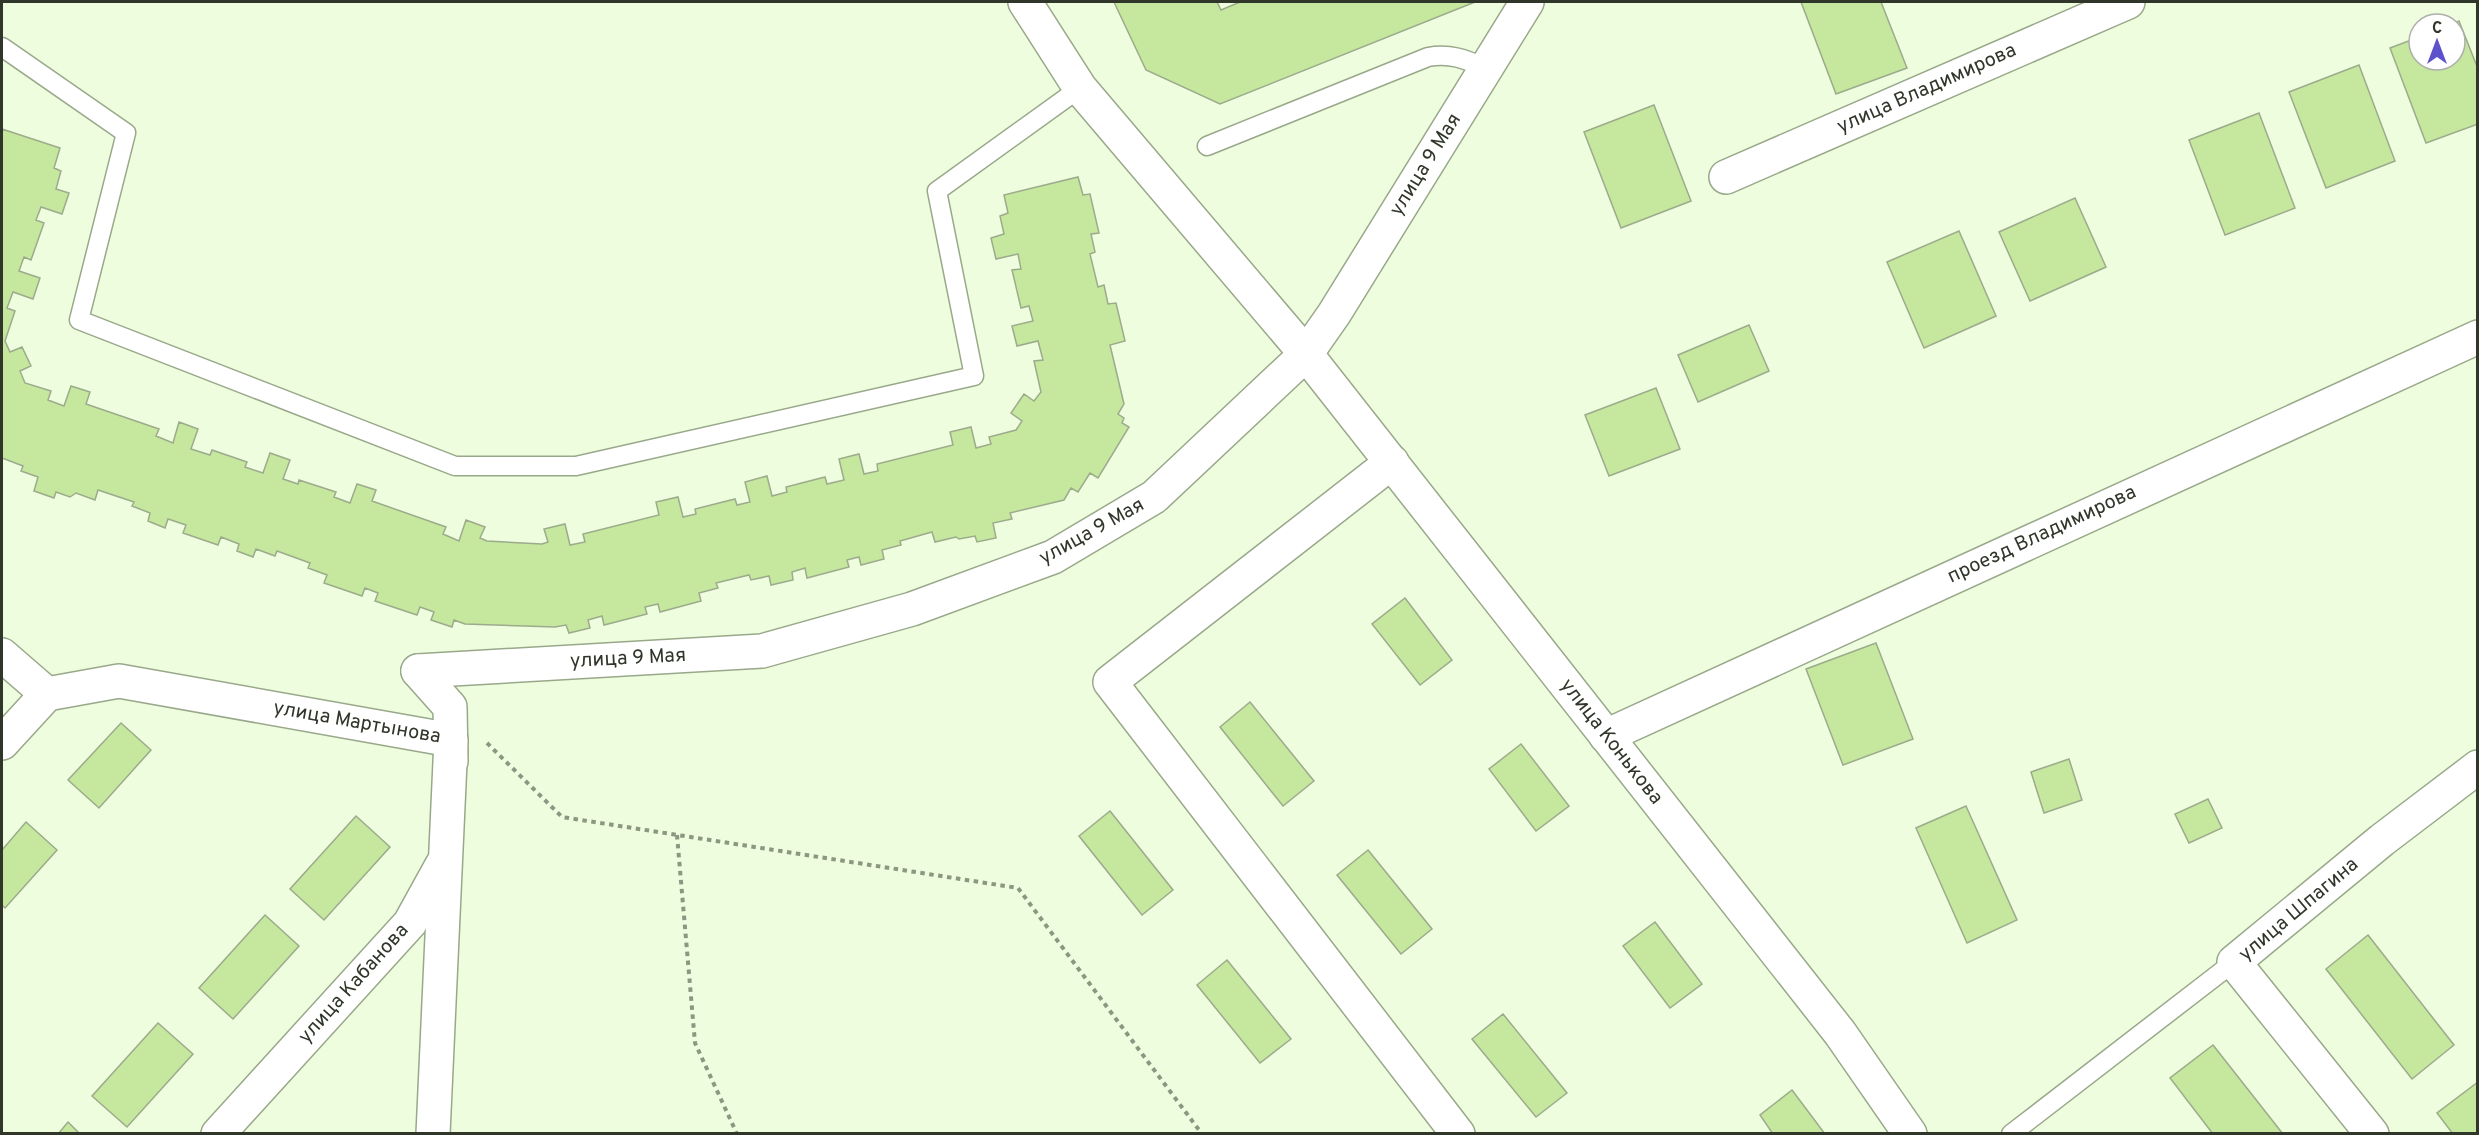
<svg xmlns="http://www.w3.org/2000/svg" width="2479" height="1135" viewBox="0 0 2479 1135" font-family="Overpass,sans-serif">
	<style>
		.building { fill: #c5e79e; stroke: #9cab8c; stroke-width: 1.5 }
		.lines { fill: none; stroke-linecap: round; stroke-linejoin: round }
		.service-casing { stroke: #99a88a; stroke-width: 21 }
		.minor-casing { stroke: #99a88a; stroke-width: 36 }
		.path { stroke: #8c9781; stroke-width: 4; stroke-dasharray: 4.5 4.5; stroke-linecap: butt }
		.service { stroke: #fff; stroke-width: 18 }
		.minor { stroke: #fff; stroke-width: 33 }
		.labels { text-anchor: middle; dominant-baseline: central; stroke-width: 6; stroke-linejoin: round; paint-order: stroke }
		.street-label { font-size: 20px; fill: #30362a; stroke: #fff }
	</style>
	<rect width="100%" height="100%" fill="#edfddd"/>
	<g class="building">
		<polygon points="1114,2 1217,2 1221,10 1240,2 1475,2 1220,104 1146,70"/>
		<polygon points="1801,2 1881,2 1907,68 1836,94"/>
		<polygon points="2459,21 2478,69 2478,124 2426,143 2390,48 2419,37 2419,60 2455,60 2455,24 2452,24"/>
		<polygon points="2359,65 2395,161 2326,188 2289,92"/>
		<polygon points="1654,105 1691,201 1621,228 1584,132"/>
		<polygon points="2259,113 2295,208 2225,235 2189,140"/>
		<polygon points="2,129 60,148 54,168 61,171 56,189 69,193 62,214 41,207 36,220 44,223 31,260 24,257 19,271 40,278 33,299 13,292 7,308 15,311 5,341 10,352 22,347 31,366 20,371 25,383 51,391 48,400 64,406 71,386 90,392 86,404 159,429 156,436 173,443 179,422 198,429 191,449 210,455 212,450 247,462 245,467 263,473 270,453 290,460 283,479 298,484 299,480 336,492 334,497 350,503 357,484 376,490 372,501 446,527 443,534 459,541 466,520 485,527 480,538 487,541 542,544 548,542 544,529 565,524 570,545 585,542 583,534 659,515 656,502 678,497 683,517 696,514 695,509 735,499 737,505 750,502 745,482 767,476 772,496 787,492 786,487 825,477 827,484 844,480 839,459 859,454 864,474 878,471 877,464 953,445 950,432 971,427 976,448 991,444 989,437 1016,430 1022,421 1011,413 1024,394 1034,401 1041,392 1034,361 1043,360 1038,341 1017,346 1012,326 1033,321 1029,306 1021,308 1012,270 1021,269 1018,254 996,259 991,238 1004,234 1000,216 1008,213 1004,195 1078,177 1083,195 1090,194 1099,233 1091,234 1095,252 1090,254 1098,287 1104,285 1108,304 1116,303 1125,341 1110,345 1124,404 1118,414 1124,418 1122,423 1129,427 1098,478 1090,473 1078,492 1071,488 1064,500 1010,513 1012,519 993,523 996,538 977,542 975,536 959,539 956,537 935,542 932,532 900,541 901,545 882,550 884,559 861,565 859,557 847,560 849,567 807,578 805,568 792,572 793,580 771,585 769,576 751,580 749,575 716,583 718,588 699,593 701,601 660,612 658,604 645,607 647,614 604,625 602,616 588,620 590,628 569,633 566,625 555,627 465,624 454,620 452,627 431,620 434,612 420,607 417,615 375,601 378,593 365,588 362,596 324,583 327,575 308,568 310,563 277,551 275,556 256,549 253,557 237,551 239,544 221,537 218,545 183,533 186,525 168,519 165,528 148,521 150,513 132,506 134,502 98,490 95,500 76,493 70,497 56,492 54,498 34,491 38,477 21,471 23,466 2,458"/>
		<polygon points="2075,198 2106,267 2030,301 1999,232"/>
		<polygon points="1959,231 1996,316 1924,348 1887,262"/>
		<polygon points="1749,325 1769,371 1698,402 1678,355"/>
		<polygon points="1656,388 1680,449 1609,476 1585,415"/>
		<polygon points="1405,598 1452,660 1420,685 1372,624"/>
		<polygon points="1876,643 1913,739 1843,765 1806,669"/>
		<polygon points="1250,702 1314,781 1283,806 1220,727"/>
		<polygon points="121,723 151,750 99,808 68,780"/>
		<polygon points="1521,744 1569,806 1536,831 1489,769"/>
		<polygon points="2069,759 2082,800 2044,813 2031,772"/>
		<polygon points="2208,799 2222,828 2189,843 2175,814"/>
		<polygon points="1966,806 2017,920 1967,943 1916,828"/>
		<polygon points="1110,811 1173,890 1142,915 1079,836"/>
		<polygon points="356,816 390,847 324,920 290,889"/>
		<polygon points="26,822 57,850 5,908 2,905 2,850"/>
		<polygon points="1368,850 1432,929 1401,954 1337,875"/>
		<polygon points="265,915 299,946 233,1019 199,988"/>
		<polygon points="1655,922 1702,984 1670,1008 1623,946"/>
		<polygon points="2368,935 2454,1045 2412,1079 2326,969"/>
		<polygon points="1227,960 1291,1039 1260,1063 1197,985"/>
		<polygon points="1503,1014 1567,1093 1536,1117 1472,1039"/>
		<polygon points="158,1023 193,1054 127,1127 92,1096"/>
		<polygon points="2213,1045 2283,1134 2213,1134 2170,1078"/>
		<polygon points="2478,1082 2478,1134 2453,1134 2437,1113"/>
		<polygon points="1792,1090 1825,1134 1773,1134 1760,1115"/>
		<polygon points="68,1122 80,1134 58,1134"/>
	</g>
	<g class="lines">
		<g class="service-casing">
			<g id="service">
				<polyline points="2,47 126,133 79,320 455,466 576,466 974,376 937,191 1080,88"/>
				<path d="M1207 146 1428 57C1450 53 1465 59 1486 68"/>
				<polyline points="2011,1134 2234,962"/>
			</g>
		</g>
		<g class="minor-casing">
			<g id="minor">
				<polyline points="1025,2 1080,88 1306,354 1840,1033 1910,1134"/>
				<polyline points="1726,177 2128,2"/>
				<polyline points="1392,462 1110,682 1458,1134"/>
				<polyline points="2,655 47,694"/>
				<polyline points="418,671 762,651 912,609 1053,557 1154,497 1306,354 1334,314 1527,2"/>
				<polyline points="418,671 450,707 451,761"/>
				<polyline points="1606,736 2478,337"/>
				<polyline points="2,743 47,694 119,681 451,740 433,1134"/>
				<polyline points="218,1134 410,923 442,865"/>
				<polyline points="2372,1134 2234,962 2382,840 2478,767"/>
			</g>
		</g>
		<g class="path">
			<polyline points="487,743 562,817 1018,888 1202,1134"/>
			<polyline points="677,835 695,1043 737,1134"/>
		</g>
		<use href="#service" class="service"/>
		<use href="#minor" class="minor"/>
	</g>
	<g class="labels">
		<g class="street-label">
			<text transform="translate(1927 89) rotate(-24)">улица Владимирова</text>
			<text transform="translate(1426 165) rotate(-58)">улица 9 Мая</text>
			<text transform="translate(1092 532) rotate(-29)">улица 9 Мая</text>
			<text transform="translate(2042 535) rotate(-25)">проезд Владимирова</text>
			<text transform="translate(628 659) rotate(-3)">улица 9 Мая</text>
			<text transform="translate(357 723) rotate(10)">улица Мартынова</text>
			<text transform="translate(1611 742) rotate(52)">улица Конькова</text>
			<text transform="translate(2299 910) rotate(-40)">улица Шпагина</text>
			<text transform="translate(354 984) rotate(-48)">улица Кабанова</text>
		</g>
	</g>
	<rect width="2479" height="1135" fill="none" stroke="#30362a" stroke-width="6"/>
	<g transform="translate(2437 42)"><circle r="28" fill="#ffffff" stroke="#acafaa" stroke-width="1.5"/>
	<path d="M0-4.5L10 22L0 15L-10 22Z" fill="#5d52cb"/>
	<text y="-9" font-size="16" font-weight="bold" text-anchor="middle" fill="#30362a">С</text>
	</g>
</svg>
